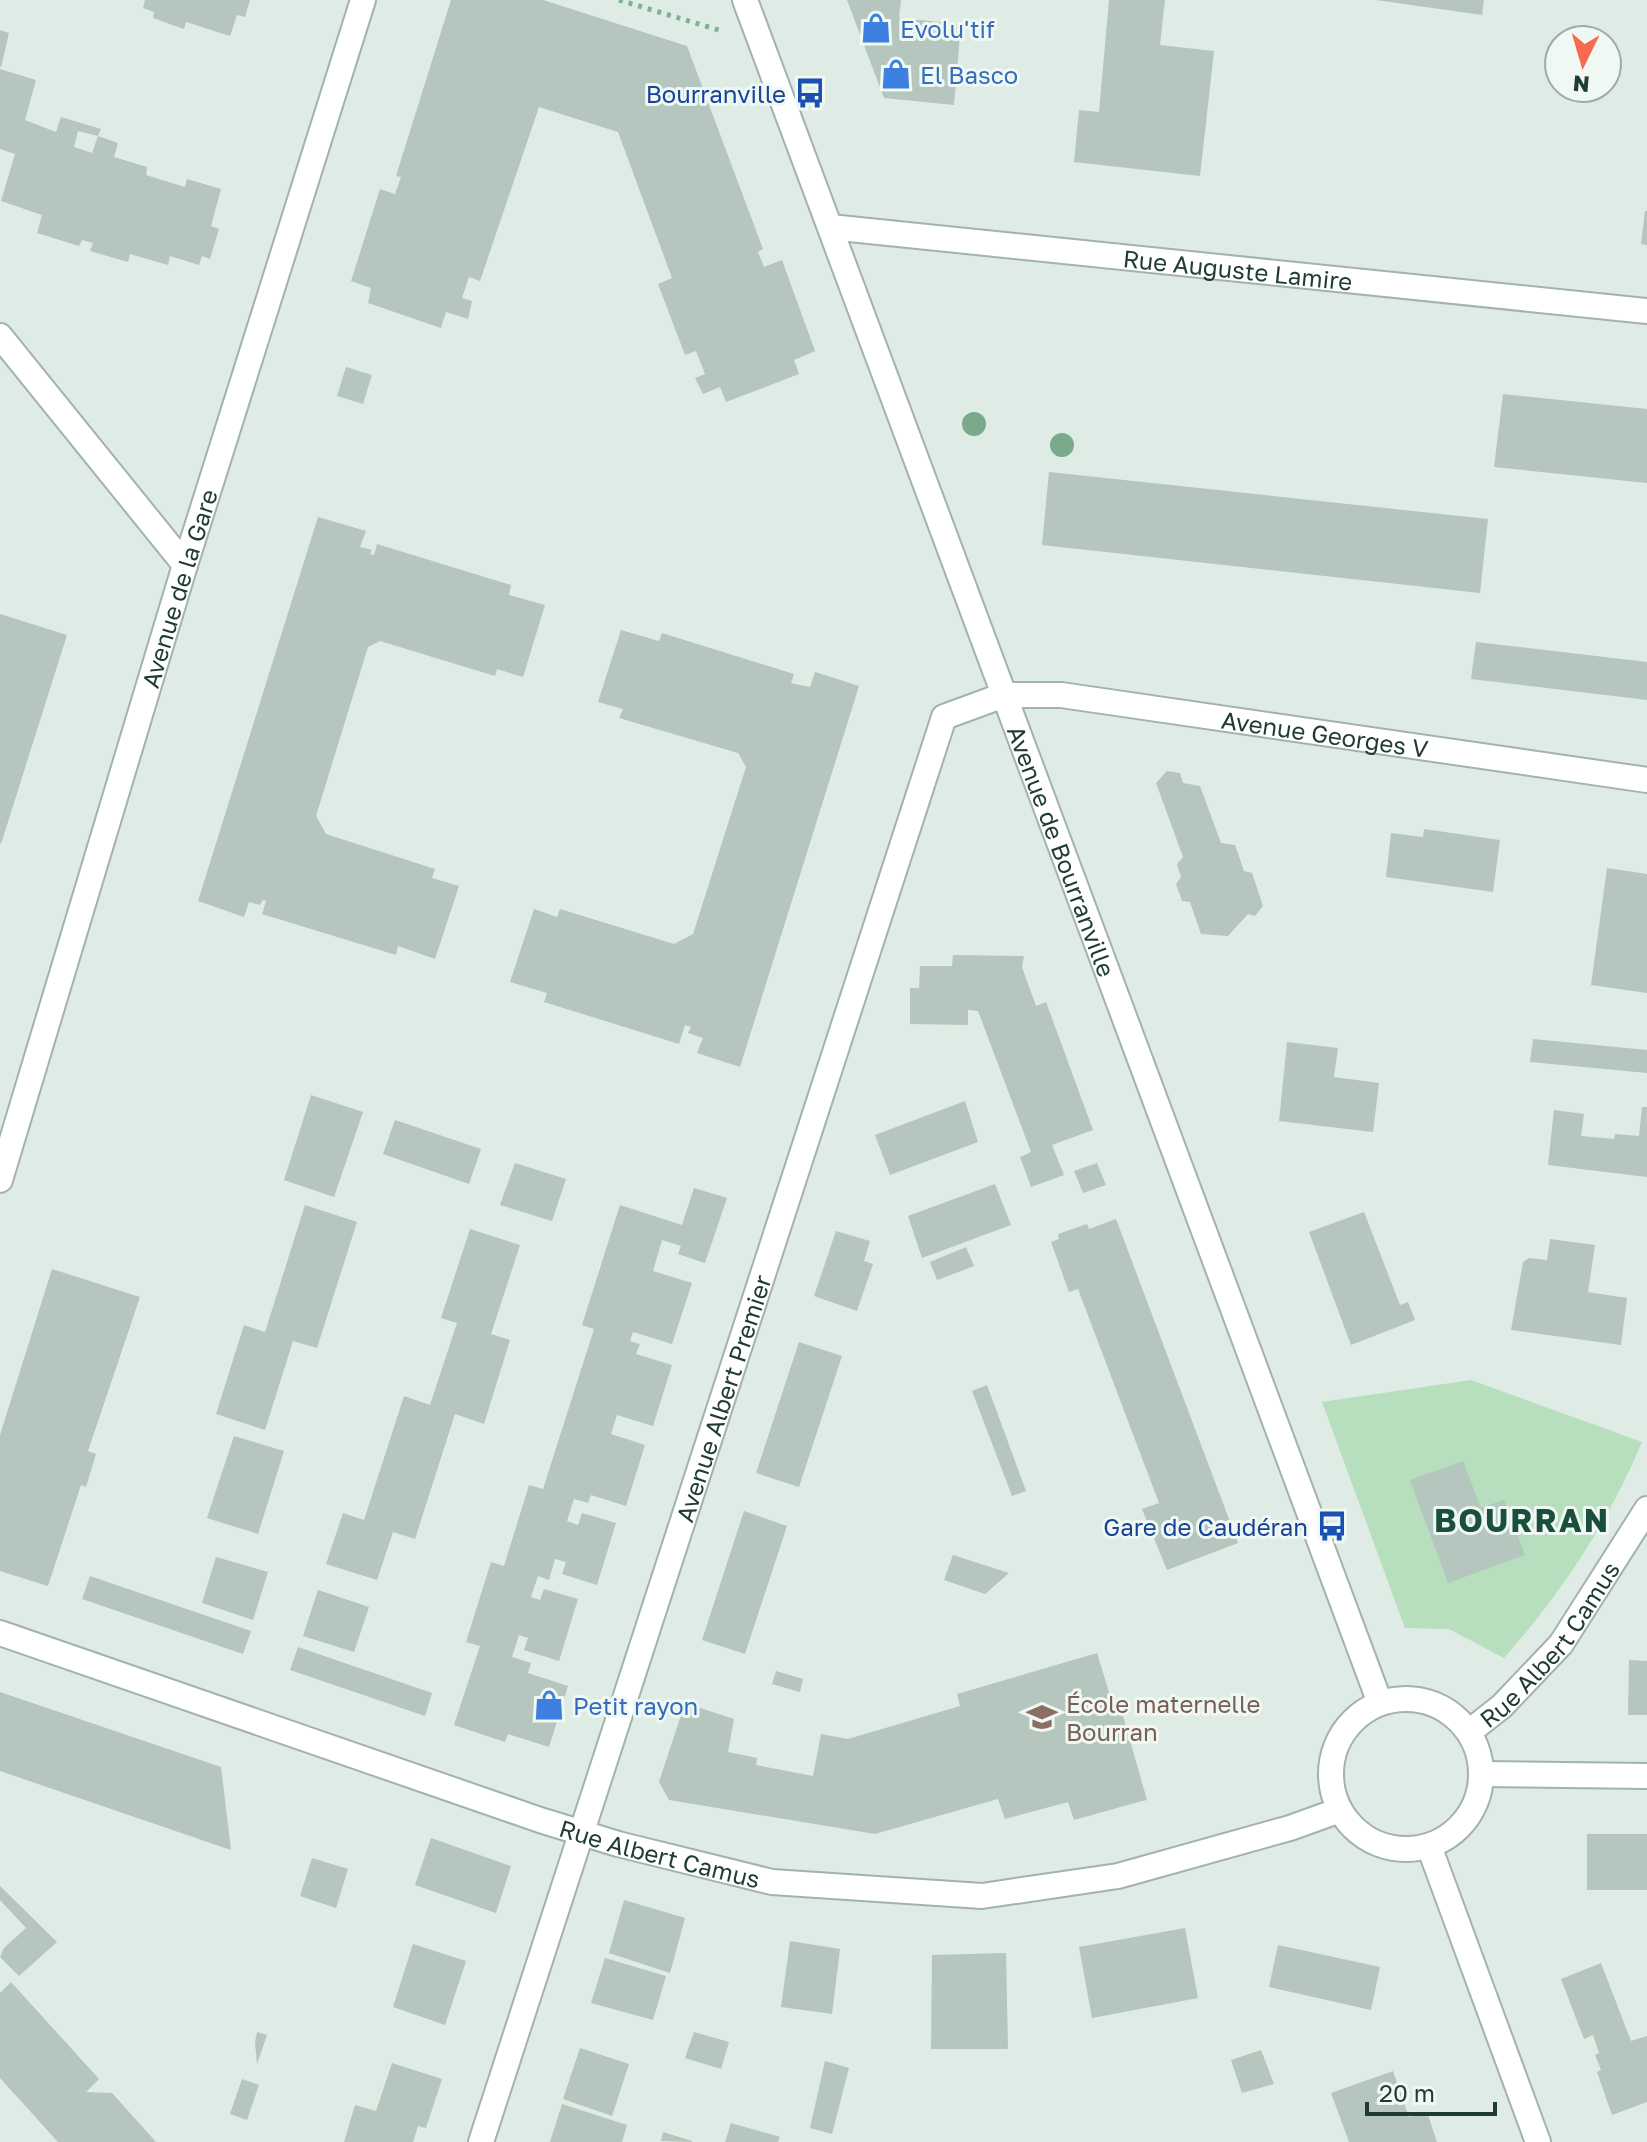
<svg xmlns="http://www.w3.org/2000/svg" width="1647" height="2142" viewBox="0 0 1647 2142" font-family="'Golos Text',sans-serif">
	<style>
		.green { fill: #b7debd }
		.building { fill: #b4c6bd; fill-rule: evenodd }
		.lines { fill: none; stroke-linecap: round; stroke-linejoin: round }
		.minor-casing { stroke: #a2b3ac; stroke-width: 28 }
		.path { stroke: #7eb19c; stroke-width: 5; stroke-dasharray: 4 6; stroke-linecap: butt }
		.minor { stroke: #fff; stroke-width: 24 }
		.tree { fill: #7aaa89 }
		.labels { text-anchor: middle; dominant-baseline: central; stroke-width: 6; stroke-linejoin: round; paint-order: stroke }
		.shop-label { font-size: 24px; fill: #366cbe; stroke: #f0f8f3; text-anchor: start }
		.transit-label { font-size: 24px; fill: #164399; stroke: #f0f8f3; text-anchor: end }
		.street-label { font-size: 24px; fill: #1f3c32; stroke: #f0f8f3 }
		.education-label { font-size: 24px; fill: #785e54; stroke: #f0f8f3; text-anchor: start }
		.district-label { font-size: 32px; font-weight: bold; letter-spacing: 2px; fill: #1b4f3d; stroke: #f0f8f3 }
	</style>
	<rect width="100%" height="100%" fill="#dfebe5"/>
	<path class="green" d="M1471 1380 1642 1442C1608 1523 1562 1592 1504 1658L1449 1629 1405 1628 1322 1402Z"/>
	<g class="building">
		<polygon points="145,0 250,0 245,17 237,15 230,36 186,22 184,29 153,18 154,12 143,8"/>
		<polygon points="451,0 543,0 687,46 763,249 758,252 764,267 782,260 815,351 794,360 799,374 726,402 720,387 703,394 695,378 705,374 696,351 685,355 658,284 672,278 618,132 539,107 480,281 469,277 462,298 472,301 468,319 446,312 441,328 368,303 371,288 351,281 380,189 395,194 401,177 396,176"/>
		<polygon points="847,0 901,0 899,18 961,24 954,105 884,98"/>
		<polygon points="1109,0 1165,0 1160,45 1214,51 1200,176 1074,162 1079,110 1099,112"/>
		<polygon points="1376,0 1484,0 1482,15"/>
		<polygon points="0,30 9,33 1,67 0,66"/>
		<path d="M0 69 36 80 25 120 56 132 61 117 101 129 98 136 118 143 114 157 147 167 146 175 185 187 187 179 221 189 211 226 219 229 210 259 202 256 199 265 170 256 168 265 130 254 128 262 90 251 93 243 82 240 79 246 37 233 42 215 1 201 15 154 0 149ZM78 131 98 136 92 153 74 147Z"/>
		<polygon points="1645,211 1647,211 1647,245 1641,244"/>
		<polygon points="346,367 372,375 363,404 337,396"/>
		<polygon points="1503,394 1647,409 1647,483 1494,467"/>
		<polygon points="1049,472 1488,519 1480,593 1042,545"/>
		<polygon points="318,517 366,531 360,547 372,550 370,554 374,555 377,544 511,585 509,595 545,605 523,677 497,669 495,676 380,641 368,647 316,816 326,834 435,869 432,878 459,886 435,959 398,946 396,955 262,914 266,901 263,900 260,905 249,902 244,917 198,901"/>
		<polygon points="0,614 67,635 1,844 0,843"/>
		<polygon points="621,630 659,641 662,633 794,674 791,683 795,684 810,687 815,672 859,686 740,1067 697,1053 703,1038 688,1033 691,1027 685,1025 679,1044 544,1002 547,993 510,982 534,909 557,917 560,909 674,944 693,934 746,767 738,753 619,718 623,709 598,702"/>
		<polygon points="1476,642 1647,662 1647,700 1471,679"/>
		<polygon points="1167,771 1180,773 1183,783 1200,786 1221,843 1235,845 1244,871 1252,873 1263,906 1255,916 1248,914 1228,936 1201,934 1190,902 1182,901 1176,884 1181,877 1177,864 1183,857 1156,783"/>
		<polygon points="1424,829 1500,840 1493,892 1386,877 1391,833 1423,837"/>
		<polygon points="1607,868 1647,874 1647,993 1591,985"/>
		<polygon points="953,955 1024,956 1022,967 1036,1006 1046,1002 1093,1130 1052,1145 1064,1175 1031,1187 1020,1157 1031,1152 978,1011 968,1010 968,1025 910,1024 910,988 919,988 920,966 952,966"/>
		<polygon points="1533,1039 1647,1050 1647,1073 1530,1062"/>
		<polygon points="1287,1042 1338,1048 1334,1077 1379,1083 1373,1132 1279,1121"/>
		<polygon points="311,1095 363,1112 334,1197 284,1180"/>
		<polygon points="965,1101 978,1142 890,1175 875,1135"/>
		<polygon points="1642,1107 1647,1107 1647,1177 1548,1165 1554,1110 1584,1114 1581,1136 1614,1139 1615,1134 1639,1136"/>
		<polygon points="395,1120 481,1149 469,1184 383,1154"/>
		<polygon points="515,1163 566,1179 552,1221 500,1205"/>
		<polygon points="1097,1163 1106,1185 1083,1193 1074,1171"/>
		<polygon points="995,1184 1011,1225 922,1258 908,1216"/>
		<polygon points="694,1188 727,1198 705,1263 678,1254 681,1246 662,1240 653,1271 692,1283 672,1344 633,1332 630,1341 640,1344 636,1354 672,1365 653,1426 617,1415 611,1434 645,1445 626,1506 591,1495 588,1503 574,1499 567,1521 578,1525 582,1513 616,1523 597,1585 562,1574 566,1562 555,1559 549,1580 538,1576 531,1597 540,1600 544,1589 578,1599 559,1661 524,1650 528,1638 519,1635 512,1657 531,1663 528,1673 568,1686 549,1747 508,1734 505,1742 454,1725 480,1646 466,1642 491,1562 504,1566 529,1485 543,1489 594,1329 582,1325 620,1205 682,1225"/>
		<polygon points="305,1205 357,1222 317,1348 293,1341 265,1430 216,1414 244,1325 265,1332"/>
		<polygon points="1364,1212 1400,1305 1408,1302 1415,1320 1351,1345 1309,1232"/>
		<polygon points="1116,1219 1238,1543 1167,1570 1142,1509 1159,1503 1078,1289 1069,1292 1051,1242 1059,1239 1058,1234 1087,1224 1089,1229"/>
		<polygon points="470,1229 520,1245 491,1334 510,1340 484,1424 455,1414 415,1539 393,1532 377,1580 326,1564 343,1513 364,1520 404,1396 430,1405 457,1323 441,1318"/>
		<polygon points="836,1231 870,1241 864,1261 873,1264 857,1311 814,1296"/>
		<polygon points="1550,1239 1595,1245 1588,1292 1627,1298 1621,1345 1511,1330 1523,1262 1529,1258 1547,1260"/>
		<polygon points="966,1247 974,1266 937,1280 930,1262"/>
		<polygon points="52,1269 140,1297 88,1451 96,1454 86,1487 81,1485 48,1586 0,1571 0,1435"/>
		<polygon points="799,1342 842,1356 799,1487 756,1473"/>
		<polygon points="987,1385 1026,1491 1012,1496 972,1391"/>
		<polygon points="234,1436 284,1451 258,1534 207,1518"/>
		<polygon points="1463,1461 1481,1508 1504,1500 1525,1555 1448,1583 1410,1480"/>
		<polygon points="744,1511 787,1526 745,1654 702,1640"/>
		<polygon points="953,1555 1009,1573 985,1594 944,1580"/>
		<polygon points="216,1557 268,1572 253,1620 202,1603"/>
		<polygon points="90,1576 251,1631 243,1654 82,1599"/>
		<polygon points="318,1590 369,1607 354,1652 303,1636"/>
		<polygon points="298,1647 432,1693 425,1716 290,1670"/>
		<polygon points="1097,1653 1115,1712 1121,1709 1147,1800 1142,1801 1074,1820 1068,1802 1005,1819 998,1799 875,1834 669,1800 659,1782 685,1703 734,1719 728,1752 757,1758 756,1765 813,1776 821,1734 848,1739 960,1706 957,1694"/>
		<polygon points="1629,1660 1647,1661 1647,1715 1628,1715"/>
		<polygon points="776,1671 803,1679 800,1692 772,1684"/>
		<polygon points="0,1692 221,1767 231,1850 0,1771"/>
		<rect x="1587" y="1834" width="60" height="56"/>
		<polygon points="431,1838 511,1866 496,1913 415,1885"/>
		<polygon points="312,1858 348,1869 336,1908 300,1896"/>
		<polygon points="0,1886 57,1942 19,1976 0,1957 4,1948 26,1928 0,1900"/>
		<polygon points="624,1900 685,1918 670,1973 609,1953"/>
		<polygon points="1185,1928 1198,1998 1092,2018 1079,1947"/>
		<polygon points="790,1941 840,1949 832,2014 781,2007"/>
		<polygon points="413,1944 466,1961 445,2025 393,2007"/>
		<polygon points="1278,1945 1380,1967 1371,2010 1269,1987"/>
		<polygon points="1006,1953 1008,2049 931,2049 932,1955"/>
		<polygon points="605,1958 666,1976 653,2020 591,2003"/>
		<polygon points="1601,1963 1631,2041 1647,2036 1647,2102 1612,2115 1597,2072 1601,2070 1595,2055 1599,2053 1593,2035 1584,2039 1561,1979"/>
		<polygon points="11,1982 99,2079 86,2092 112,2093 156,2142 58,2142 0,2078 0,1993"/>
		<polygon points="257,2032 267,2035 257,2064 255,2042"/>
		<polygon points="694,2032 729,2042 721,2069 685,2058"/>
		<polygon points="580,2048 629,2064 612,2116 563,2099"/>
		<polygon points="1261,2050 1274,2084 1242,2093 1231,2060"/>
		<polygon points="825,2061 849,2068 832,2134 810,2128"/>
		<polygon points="392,2063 442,2079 426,2128 418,2126 413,2142 344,2142 355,2105 376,2111"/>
		<polygon points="1393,2071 1409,2117 1427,2112 1437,2142 1349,2142 1331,2093"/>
		<polygon points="242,2079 259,2085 247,2120 230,2114"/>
		<polygon points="562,2104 627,2125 622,2142 550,2142"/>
		<polygon points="731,2123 780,2137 778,2142 725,2142"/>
		<polygon points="663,2132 692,2141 692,2142 661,2141"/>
	</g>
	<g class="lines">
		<g class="minor-casing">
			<g id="minor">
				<path id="s1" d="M745 0 1380 1703"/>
				<path id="s2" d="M830 227 1647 311"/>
				<polyline points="0,336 185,565"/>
				<path id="s3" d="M0 1180 185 565 363 0"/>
				<path id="s4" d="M0 1633 540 1820 618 1844 772 1882 982 1896 1118 1876 1290 1828 1340 1810"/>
				<circle cx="1406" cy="1774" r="75"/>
				<path id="s5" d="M1469 1732 1502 1706 1561 1644 1647 1509"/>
				<polyline points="1482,1774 1647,1776"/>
				<polyline points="1429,1846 1538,2142"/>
				<path id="s6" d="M481 2142 944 717 1004 695H1061L1647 780"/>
			</g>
		</g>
		<polyline class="path" points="619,0 722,31"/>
		<use href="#minor" class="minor"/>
	</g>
	<g class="tree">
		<circle cx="974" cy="424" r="12"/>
		<circle cx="1062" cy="445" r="12"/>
	</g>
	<defs>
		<g id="shop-bare" transform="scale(2.4)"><path d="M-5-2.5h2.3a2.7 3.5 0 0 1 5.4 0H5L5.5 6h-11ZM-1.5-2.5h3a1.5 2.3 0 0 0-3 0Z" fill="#3f7fe0" stroke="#f0f8f3" stroke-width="2.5" paint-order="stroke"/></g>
		<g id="bus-bare" transform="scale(2.4)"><path d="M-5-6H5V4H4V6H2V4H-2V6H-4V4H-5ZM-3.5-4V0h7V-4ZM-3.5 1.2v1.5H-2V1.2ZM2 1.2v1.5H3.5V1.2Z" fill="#1a4fb4" stroke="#f0f8f3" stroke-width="2.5" paint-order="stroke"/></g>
		<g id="school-bare" transform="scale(2.4)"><path d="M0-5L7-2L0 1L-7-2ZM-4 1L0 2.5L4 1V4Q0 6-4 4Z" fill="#8d6e63" stroke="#f0f8f3" stroke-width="2.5" paint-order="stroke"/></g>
	</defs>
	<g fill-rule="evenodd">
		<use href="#shop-bare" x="876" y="28"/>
		<use href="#shop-bare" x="896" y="74"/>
		<use href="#bus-bare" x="810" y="93"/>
		<use href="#bus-bare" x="1332" y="1526"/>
		<use href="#shop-bare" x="549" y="1705"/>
		<use href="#school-bare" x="1042" y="1717"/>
	</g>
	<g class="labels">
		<g class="shop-label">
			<text x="900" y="28">Evolu'tif</text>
			<text x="920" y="74">El Basco</text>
			<text x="573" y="1705">Petit rayon</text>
		</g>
		<g class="transit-label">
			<text x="786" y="93">Bourranville</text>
			<text x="1308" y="1526">Gare de Caudéran</text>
		</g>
		<g class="street-label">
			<text stroke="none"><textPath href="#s2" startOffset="410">Rue Auguste Lamire</textPath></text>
			<text stroke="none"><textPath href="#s3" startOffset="618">Avenue de la Gare</textPath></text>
			<text stroke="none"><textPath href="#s6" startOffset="1886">Avenue Georges V</textPath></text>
			<text stroke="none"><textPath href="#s1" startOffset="908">Avenue de Bourranville</textPath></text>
			<text stroke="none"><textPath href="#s6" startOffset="782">Avenue Albert Premier</textPath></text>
			<text stroke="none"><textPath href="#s5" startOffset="120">Rue Albert Camus</textPath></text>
			<text stroke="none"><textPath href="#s4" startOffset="696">Rue Albert Camus</textPath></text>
		</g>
		<g class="education-label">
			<text x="1066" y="1703">École maternelle<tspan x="1066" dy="28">Bourran</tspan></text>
		</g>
		<g class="district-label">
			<text x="1522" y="1520">BOURRAN</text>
		</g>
	</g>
	<g transform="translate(1583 64) rotate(185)"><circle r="38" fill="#f0f8f3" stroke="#9cada6" stroke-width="2"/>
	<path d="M0-6L14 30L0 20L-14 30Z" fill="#f96950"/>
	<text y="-12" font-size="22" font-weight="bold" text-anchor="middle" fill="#1f3c32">N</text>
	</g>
	<path d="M1367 2102v12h128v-12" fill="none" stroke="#1f3c32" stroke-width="4"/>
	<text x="1379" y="2102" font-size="24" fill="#1f3c32" stroke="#f0f8f3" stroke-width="6" paint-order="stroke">20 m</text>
</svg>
